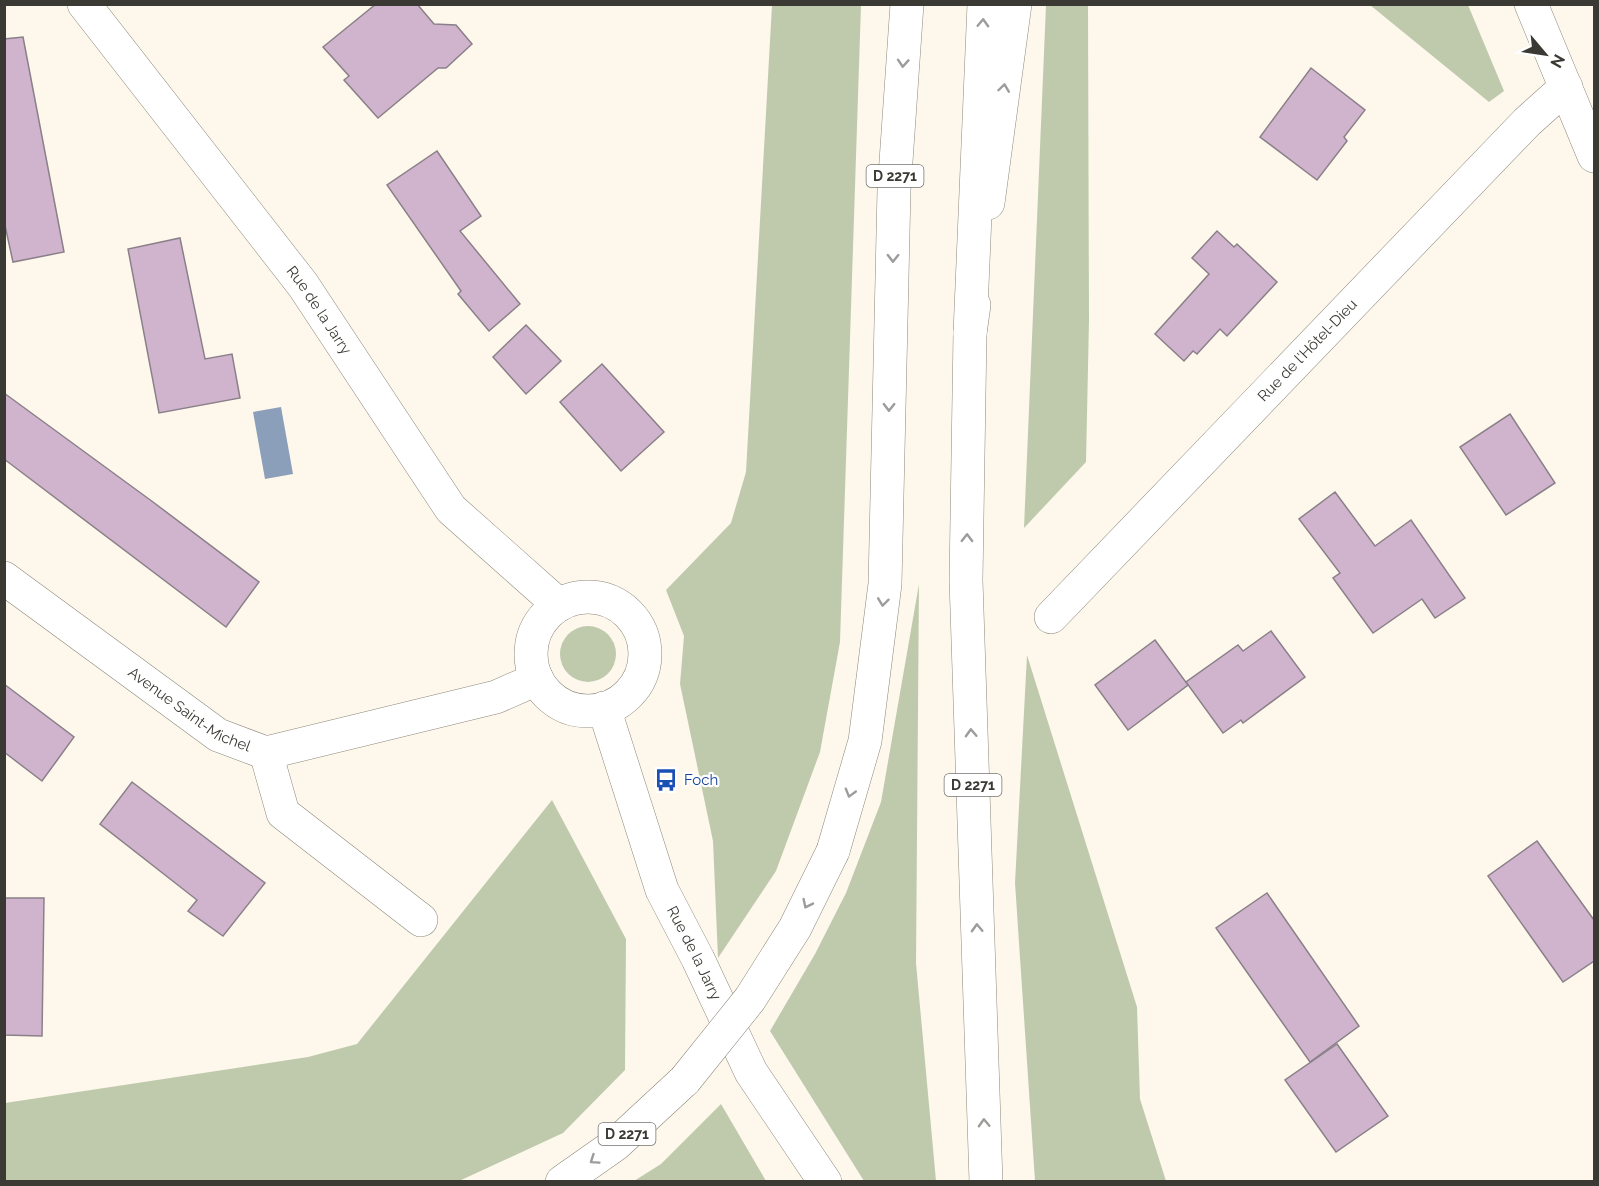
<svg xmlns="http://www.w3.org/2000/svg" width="1599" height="1186" viewBox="0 0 1599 1186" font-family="Raleway,sans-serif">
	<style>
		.green { fill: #bfcaad }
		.water { fill: #8b9eba }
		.building { fill: #d0b4cd; stroke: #8a8089; stroke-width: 1.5 }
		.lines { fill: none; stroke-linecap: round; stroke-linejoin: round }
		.street-casing { stroke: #8d887d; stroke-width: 34 }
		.secondary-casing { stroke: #8d887d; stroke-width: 34 }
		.primary-casing { stroke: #8d887d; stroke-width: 34 }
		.highway-casing { stroke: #8d887d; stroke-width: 34 }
		.street { stroke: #fff; stroke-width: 33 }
		.secondary { stroke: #fff; stroke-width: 33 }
		.primary { stroke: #fff; stroke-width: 33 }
		.highway { stroke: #fff; stroke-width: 33 }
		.primary-bridge-casing { stroke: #8d887d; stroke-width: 34; stroke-linecap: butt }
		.primary-bridge { stroke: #fff; stroke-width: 33 }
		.oneway { stroke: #9d9c9a }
		.labels { text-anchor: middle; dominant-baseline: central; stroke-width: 4.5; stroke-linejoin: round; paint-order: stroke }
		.shield { fill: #fff; stroke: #767471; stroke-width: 1.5 }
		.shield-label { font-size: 14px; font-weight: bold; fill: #3b3934 }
		.street-label { font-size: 15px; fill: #3b3934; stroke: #fff }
		.transit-label { font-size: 15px; fill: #164399; stroke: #fff; text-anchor: start }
	</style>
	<rect width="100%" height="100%" fill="#fef8ec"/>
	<g class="green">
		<polygon points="772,5 861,5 840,642 820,752 776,871 718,958 713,841 680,684 684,636 666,590 731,523 746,472"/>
		<polygon points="1046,5 1088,5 1089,320 1086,462 1024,528"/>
		<polygon points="1370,5 1468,5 1504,91 1489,102"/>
		<polygon points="919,584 916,963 936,1181 864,1181 770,1031 815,954 846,893 881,802"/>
		<circle cx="588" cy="654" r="28"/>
		<polygon points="1027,655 1137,1007 1140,1099 1166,1181 1035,1181 1015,883"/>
		<polygon points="552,800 626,939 625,1070 563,1133 459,1181 5,1181 5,1103 308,1057 357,1044"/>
		<polygon points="721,1104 766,1181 634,1181 661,1164"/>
	</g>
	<polygon class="water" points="281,407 293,474 265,479 253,412"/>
	<g class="building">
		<polygon points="376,4 417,4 434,24 456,25 472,44 446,68 438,68 378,118 344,80 349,76 323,47"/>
		<polygon points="23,37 64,252 13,262 4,221 4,39"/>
		<polygon points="1311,68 1365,110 1344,137 1347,141 1317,180 1260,137"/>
		<polygon points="437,151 481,216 460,231 520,304 489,331 458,294 461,291 387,185"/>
		<polygon points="1217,231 1234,247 1237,244 1277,282 1227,336 1220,329 1197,354 1193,351 1184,361 1155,334 1209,274 1192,258"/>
		<polygon points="180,238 205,359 232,354 240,398 159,413 128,249"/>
		<polygon points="526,325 561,361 526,394 493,357"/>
		<polygon points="602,364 664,432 621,471 560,402"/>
		<polygon points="4,393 153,502 259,582 226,627 4,459"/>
		<polygon points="1510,414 1555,483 1506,515 1460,447"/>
		<polygon points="1335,492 1375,546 1411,520 1465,598 1435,618 1422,599 1373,633 1333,578 1340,573 1299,519"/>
		<polygon points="1271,631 1305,677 1243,723 1241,720 1223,733 1186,682 1238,645 1243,651"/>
		<polygon points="1155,640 1188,685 1128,730 1095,685"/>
		<polygon points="4,684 74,737 42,781 4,752"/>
		<polygon points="132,782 265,883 223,936 188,911 197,900 100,824"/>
		<polygon points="1537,841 1594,920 1594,961 1563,982 1488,876"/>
		<polygon points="1267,893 1359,1026 1310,1062 1216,928"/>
		<polygon points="4,898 44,898 42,1036 4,1035"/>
		<polygon points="1337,1044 1388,1116 1336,1152 1285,1080"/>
	</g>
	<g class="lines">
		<g class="street-casing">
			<g id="street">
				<path id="s1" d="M4 578 218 735 266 753 496 697 537 679"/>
				<path id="s2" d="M1051 617 1527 122 1566 87"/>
				<polyline points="266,753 283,813 421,920"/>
			</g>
		</g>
		<g class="secondary-casing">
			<g id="secondary">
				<path id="s3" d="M84 4 303 285 451 509 559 605"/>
				<polyline points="1531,4 1594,156"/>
				<circle cx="588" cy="654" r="57"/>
				<path id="s4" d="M604 708 662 890 698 959 751 1072 825 1182"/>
			</g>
		</g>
		<g class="primary-casing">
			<g id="primary">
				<polyline points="988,203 1015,4"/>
				<polyline points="974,305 970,333 966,580 986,1182"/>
				<polyline points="833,851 865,741 885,584 894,190 907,4"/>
				<polyline points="562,1182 616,1144 685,1080"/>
			</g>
		</g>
		<g class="highway-casing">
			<polyline id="highway" points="970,333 984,4"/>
		</g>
		<use href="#street" class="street"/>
		<use href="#secondary" class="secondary"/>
		<use href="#primary" class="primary"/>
		<use href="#highway" class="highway"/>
		<g class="primary-bridge-casing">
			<polyline id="primary-bridge" points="685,1080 750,999 795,928 833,851"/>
		</g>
		<use href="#primary-bridge" class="primary-bridge"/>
	</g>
	<defs><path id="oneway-chevron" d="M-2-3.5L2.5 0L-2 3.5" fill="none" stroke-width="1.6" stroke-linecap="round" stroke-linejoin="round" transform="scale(1.5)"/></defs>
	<g class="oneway">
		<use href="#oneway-chevron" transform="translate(983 23) rotate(-88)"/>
		<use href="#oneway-chevron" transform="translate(903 63) rotate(94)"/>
		<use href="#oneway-chevron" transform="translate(1004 88) rotate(-82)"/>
		<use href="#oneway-chevron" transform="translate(893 258) rotate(91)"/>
		<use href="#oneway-chevron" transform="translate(889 407) rotate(91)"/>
		<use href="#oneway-chevron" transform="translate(967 538) rotate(-89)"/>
		<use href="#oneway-chevron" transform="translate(883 602) rotate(97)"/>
		<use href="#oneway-chevron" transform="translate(971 733) rotate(-92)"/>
		<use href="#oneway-chevron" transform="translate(850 793) rotate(106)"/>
		<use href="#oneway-chevron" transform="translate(807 904) rotate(116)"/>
		<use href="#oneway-chevron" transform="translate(977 928) rotate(-92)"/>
		<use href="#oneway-chevron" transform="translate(984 1123) rotate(-92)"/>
		<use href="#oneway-chevron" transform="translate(594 1160) rotate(146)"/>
	</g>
	<defs>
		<g id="bus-bare" transform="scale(1.8)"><path d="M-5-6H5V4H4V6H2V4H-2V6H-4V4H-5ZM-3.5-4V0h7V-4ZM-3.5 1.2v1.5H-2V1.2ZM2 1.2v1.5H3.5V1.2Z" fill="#1a4fb4" stroke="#fff" stroke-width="2.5" paint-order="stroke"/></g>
	</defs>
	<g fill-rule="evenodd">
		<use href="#bus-bare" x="666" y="780"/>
	</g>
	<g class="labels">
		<g class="shield">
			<rect x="866.5" y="165" width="57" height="22" rx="4.5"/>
			<rect x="944.5" y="774" width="57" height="22" rx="4.5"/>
			<rect x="598.5" y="1123" width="57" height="22" rx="4.5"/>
		</g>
		<g class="shield-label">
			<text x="895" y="176">D 2271</text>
			<text x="973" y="785">D 2271</text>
			<text x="627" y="1134">D 2271</text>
		</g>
		<g class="street-label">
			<text stroke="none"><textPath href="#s3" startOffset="386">Rue de la Jarry</textPath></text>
			<text stroke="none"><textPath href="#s2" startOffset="370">Rue de l'Hôtel-Dieu</textPath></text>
			<text stroke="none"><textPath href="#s1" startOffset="228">Avenue Saint-Michel</textPath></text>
			<text stroke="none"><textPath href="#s4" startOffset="262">Rue de la Jarry</textPath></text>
		</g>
		<g class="transit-label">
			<text x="684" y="780">Foch</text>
		</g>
	</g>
	<rect width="1599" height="1186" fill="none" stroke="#3b3934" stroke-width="12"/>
	<g transform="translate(1545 54) rotate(119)" stroke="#ffffff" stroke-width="4.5" paint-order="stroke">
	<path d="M0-4.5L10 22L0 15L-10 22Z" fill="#3b3934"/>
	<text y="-9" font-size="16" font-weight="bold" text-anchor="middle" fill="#3b3934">N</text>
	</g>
</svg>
